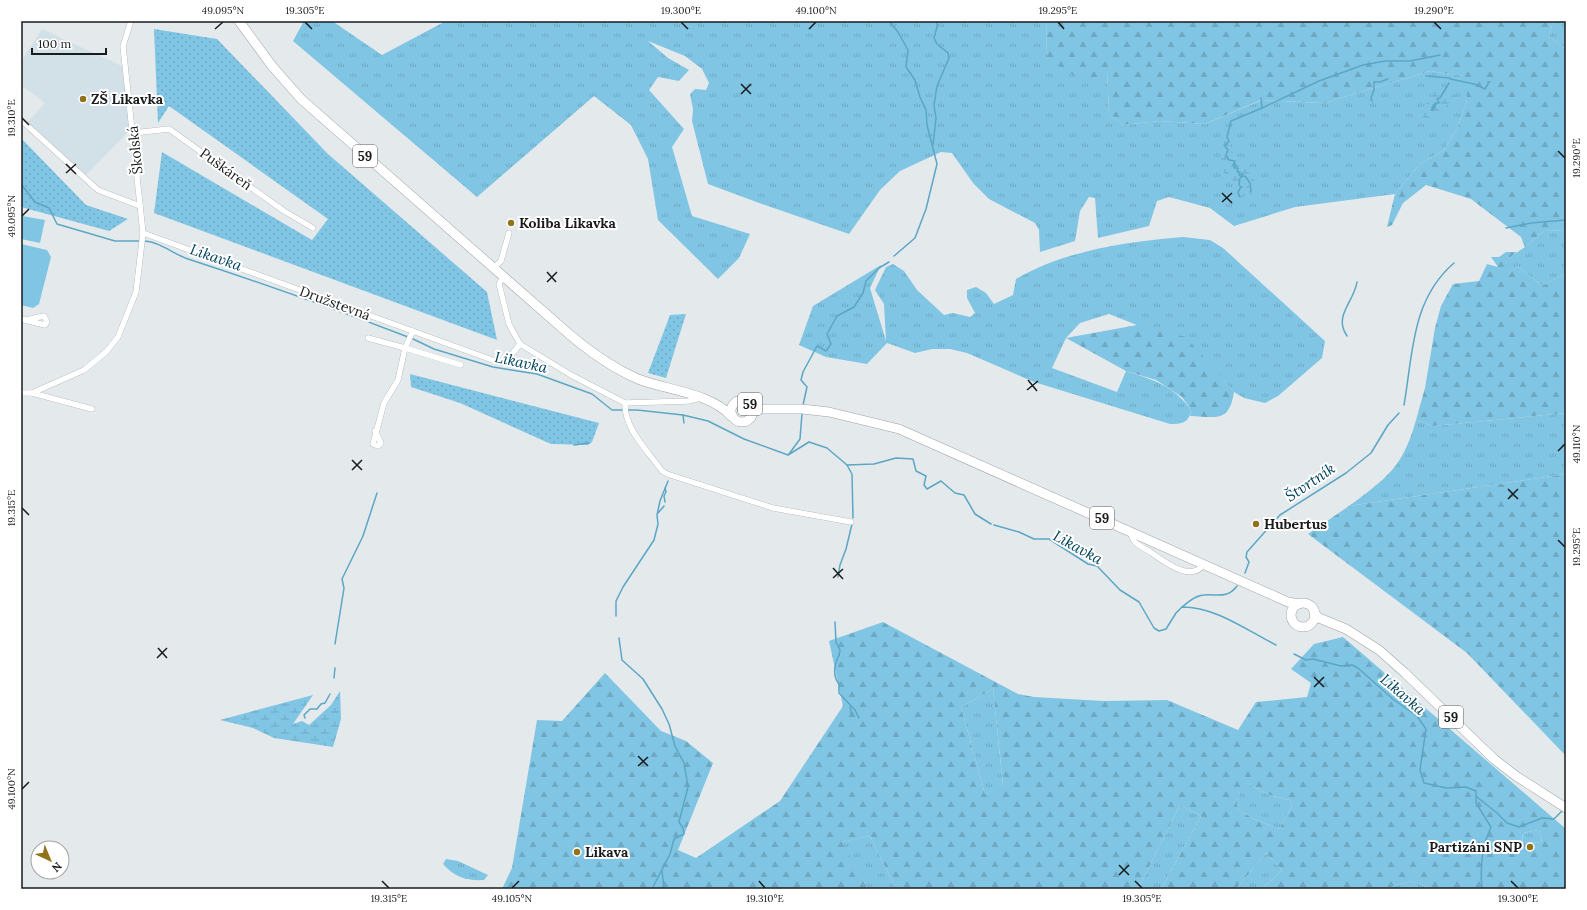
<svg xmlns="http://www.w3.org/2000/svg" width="1587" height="910" viewBox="0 0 1587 910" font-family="Lora,serif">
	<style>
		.built { fill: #d2e0e7 }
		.grass { fill: url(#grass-tufts) }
		.forest { fill: url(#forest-firs); fill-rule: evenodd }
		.wetland { fill: url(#wetland-marsh) }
		.park { fill: #80c5e4 }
		.garden { fill: url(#garden-dots) }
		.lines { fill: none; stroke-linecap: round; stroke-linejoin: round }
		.stream { stroke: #5ca6c5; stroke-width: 1.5 }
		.minor-casing { stroke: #9ca1a4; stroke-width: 6 }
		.primary-casing { stroke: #9ca1a4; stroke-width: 10 }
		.minor { stroke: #fff; stroke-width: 5.5 }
		.primary { stroke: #fff; stroke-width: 9 }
		.ticks { fill: none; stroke: #191b1c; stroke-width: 1.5 }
		.poi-dot { fill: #927219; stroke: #fff; stroke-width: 1.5 }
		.labels { text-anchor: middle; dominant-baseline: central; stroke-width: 4; stroke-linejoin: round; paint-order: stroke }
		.shield { fill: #fff; stroke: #5e5f60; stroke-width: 1 }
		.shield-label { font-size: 13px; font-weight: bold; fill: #191b1c }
		.poi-label { font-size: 14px; font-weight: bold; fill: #191b1c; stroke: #fff; text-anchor: start }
		.street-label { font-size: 14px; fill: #191b1c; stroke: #fff }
		.water-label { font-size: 15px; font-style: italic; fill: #02445b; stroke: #fff }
		.neatline { fill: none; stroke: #191b1c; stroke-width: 1.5 }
		.ticks-label { font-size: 10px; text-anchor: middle; fill: #191b1c }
	</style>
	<defs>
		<pattern id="grass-tufts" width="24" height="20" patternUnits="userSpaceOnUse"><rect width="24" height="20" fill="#80c5e4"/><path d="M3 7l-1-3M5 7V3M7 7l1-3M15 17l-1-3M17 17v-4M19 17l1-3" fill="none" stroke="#6ea9c3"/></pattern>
		<pattern id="forest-firs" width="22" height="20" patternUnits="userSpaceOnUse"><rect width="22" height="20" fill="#80c5e4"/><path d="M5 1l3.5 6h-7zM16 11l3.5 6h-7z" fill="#6ea9c3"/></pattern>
		<pattern id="wetland-marsh" width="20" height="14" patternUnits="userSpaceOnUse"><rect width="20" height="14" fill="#80c5e4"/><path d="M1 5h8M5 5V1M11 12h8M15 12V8" fill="none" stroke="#6ea9c3"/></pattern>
		<pattern id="garden-dots" width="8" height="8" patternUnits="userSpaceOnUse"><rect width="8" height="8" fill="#80c5e4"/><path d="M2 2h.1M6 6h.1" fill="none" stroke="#6ea9c3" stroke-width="1.8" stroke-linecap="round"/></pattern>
	</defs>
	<rect width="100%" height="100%" fill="#e4eaec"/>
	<polygon class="built" points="42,29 122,66 129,120 128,132 86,175 28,122 45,103 35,95 21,86 21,62"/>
	<g class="grass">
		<polygon points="304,21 332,21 382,55 446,21 1046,21 1047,58 1107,70 1109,114 1123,125 1160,121 1205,124 1262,100 1324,103 1430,71 1465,76 1467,100 1458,127 1444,150 1420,164 1395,194 1295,207 1234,226 1210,208 1169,197 1157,201 1149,226 1098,238 1095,198 1089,197 1080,211 1075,241 1040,252 1039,230 1035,223 989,199 973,183 952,153 941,152 900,171 880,190 849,234 765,205 708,184 692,121 693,109 690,94 695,89 706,90 709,83 702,69 685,56 648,41 668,58 689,70 679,81 658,77 649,90 684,129 672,147 692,216 750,234 739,258 718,279 658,220 648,159 631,125 594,96 477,197 293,41"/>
		<polygon points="1553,21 1566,21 1566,49 1549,37"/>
		<polygon points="1566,230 1566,273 1542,286 1518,266 1510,273 1503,262 1525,247 1544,231"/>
		<path d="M1183 237 1210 240 1223 248 1325 341 1322 358 1278 396 1265 403 1244 398 1234 392 1201 356 1137 325 1109 314 1080 323 1066 338 1052 368 1117 392 1126 371C1154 380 1174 386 1191 410 1189 423 1182 424 1170 424L1034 382 967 353 950 349H932L915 353 887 343 867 364 826 357 799 345 813 306 881 265 870 288 886 341 884 304 875 290 886 267 893 264 904 271 917 290 944 315 953 313 970 317 975 313 967 298V290L976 287 986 293 994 304 1013 295 1016 279C1066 250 1126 242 1183 237Z"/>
		<path d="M1566 413V474L1349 506C1387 478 1403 467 1416 420L1433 426Z"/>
		<polygon points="993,689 1003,786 985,794 961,707"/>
		<polygon points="1242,786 1252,786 1272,796 1290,800 1292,806 1279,829 1256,820 1237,809 1237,800"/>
		<polygon points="1180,805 1201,816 1161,889 1138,889"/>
		<polygon points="1539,830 1542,842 1522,843 1523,833"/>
		<polygon points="870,836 896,889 868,889 841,842"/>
		<polygon points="1266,853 1282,870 1262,889 1236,889"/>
		<path d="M446 859 458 861 488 875 484 880C467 881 454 877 443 864Z"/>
		<polygon points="1411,881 1432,889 1385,889"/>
	</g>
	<g class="forest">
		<polygon points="1046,21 1553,21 1549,37 1566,49 1566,230 1544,231 1525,247 1521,237 1471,199 1426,185 1403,203 1392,225 1387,227 1395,194 1420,164 1444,150 1458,127 1467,100 1464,76 1430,71 1324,103 1261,100 1205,124 1160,121 1123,125 1109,114 1107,71 1089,85 1047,58"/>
		<polygon points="1506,252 1517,252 1504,262 1510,273 1518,266 1542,286 1566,273 1566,413 1433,426 1416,420 1425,388 1435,328 1441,306 1453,284 1479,281 1487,264 1498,267 1491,257 1499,257"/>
		<path d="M1137 325 1186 337 1234 392C1229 423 1217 417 1190 416L1191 410 1182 397 1156 380 1126 371 1066 338Z"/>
		<polygon points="1566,474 1566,756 1467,653 1308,534 1349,506"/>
		<path d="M883 622 1018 694 1034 697 1104 701 1167 700 1238 730 1256 702 1307 697 1311 683 1291 669 1314 644 1343 637 1566 829V889H1432L1411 881 1385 889H1262L1282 870 1266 853 1236 889H1161L1201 816 1180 805 1138 889H896L870 836 842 842 868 889H502L512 868 537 720 562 721 605 673 661 731 686 741 713 763 678 850 696 858 780 801 843 706 829 641ZM993 689 1003 785 985 794 961 707ZM1252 786 1272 796 1290 800 1292 806 1279 829 1256 820 1237 809V800L1242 787ZM1539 830 1542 842 1522 843 1523 833Z"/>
	</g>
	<g class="wetland">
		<polygon points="1435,84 1439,95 1461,96 1450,102 1431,123 1429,118 1422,120 1424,113 1418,116 1420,110 1432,97"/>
		<polygon points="1232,128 1230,148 1235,156 1247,168 1257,185 1249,200 1245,181 1240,201 1234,181 1221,170 1221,155 1226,129 1227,134"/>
		<polygon points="340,691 341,719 333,747 274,738 253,728 220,720 313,695 293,724 302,721 309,725 331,705"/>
	</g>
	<g class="park">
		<polygon points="22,216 45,220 40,243 21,239"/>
		<polygon points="21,244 47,250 51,257 39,304 33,308 21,305"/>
	</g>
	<g class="garden">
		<polygon points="154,29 217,39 328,154 487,292 497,340 154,213 162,152 312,240 328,219 169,106 158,123"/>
		<polygon points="21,138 86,205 128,219 109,231 21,207"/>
		<polygon points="686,314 666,378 648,373 670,315"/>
		<polygon points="410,374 599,423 592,442 588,445 551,444 460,403 411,387"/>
	</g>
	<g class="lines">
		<g class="stream">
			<polyline points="889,21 898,32 908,50 906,67 915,80 920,97 926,110 927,125 937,164 926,209 915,238 894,256"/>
			<polyline points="1426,76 1450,78"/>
			<polyline points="1450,79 1474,84 1485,89 1488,84 1488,82 1490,82"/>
			<polyline points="1372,101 1371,98 1374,90 1374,82 1380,82 1388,79"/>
			<polyline points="1262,108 1319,81 1363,65 1385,61 1410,61 1440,55"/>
			<polyline points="1431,110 1433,110 1432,107 1435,108 1433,105 1436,105 1435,103 1439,103 1437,99 1440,98 1449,83"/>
			<polyline points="933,145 936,118 934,105 937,86 949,58 948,53 937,44 934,38 937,27 937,21"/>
			<polyline points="21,184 35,202 49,208 57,224 115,241 139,241"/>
			<polyline points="1250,192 1251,191 1250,183 1245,176 1241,177 1243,174 1239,175 1240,172 1237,172 1238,168 1234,168 1236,165 1233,165 1235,161 1229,160 1226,155 1228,150 1225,146 1229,141 1227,137 1231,121 1262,108 1261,98"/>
			<polyline points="1240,197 1238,192 1241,187 1239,185 1240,178 1241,177"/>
			<polyline points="1506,228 1531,223 1566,220"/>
			<path d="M143 241C159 241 173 254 188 259 262 283 335 309 408 337"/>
			<path d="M1347 336C1333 316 1354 302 1357 282"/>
			<polyline points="411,338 434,349 493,367 537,374 592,394 612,410 637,410 683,415 708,421 744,439 788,455 809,442 827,448 847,465 874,464 896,458 913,459 916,471 926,476 924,485 927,489 941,481 955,493 964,495 975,514 991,524"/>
			<polyline points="803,405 807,387 801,380 803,372 817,346 826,351 831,344 827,334 837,316 854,307 863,293 866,281 879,268 889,262"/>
			<path d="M1404 405C1413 354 1411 300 1454 263"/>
			<polyline points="683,415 684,423"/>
			<polyline points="574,445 589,443"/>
			<polyline points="789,454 800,439 802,413"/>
			<polyline points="847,465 852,474 853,518"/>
			<polyline points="665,502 664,496 666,492 665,488"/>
			<polyline points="658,513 664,506"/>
			<path d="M994 525 1019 532 1034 539H1049L1088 564 1097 566 1120 590 1139 602 1154 628 1159 631 1166 629 1176 613 1182 607C1216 607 1246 630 1276 645"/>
			<polyline points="1245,573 1249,562 1246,557 1247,552 1280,515 1346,473 1371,453 1388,425 1399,413"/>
			<polyline points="838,577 840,565 846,549 852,524"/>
			<path d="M1182 607C1188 602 1196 595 1204 595 1218 594 1227 599 1237 586"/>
			<polyline points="616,616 616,601 623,587 654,540 658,524 657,515 660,501 668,481"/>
			<polyline points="835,622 836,642 840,650 839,656"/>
			<polyline points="619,638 622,660 643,679 662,709 669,724 675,746 684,763 688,787 679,822 683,828 684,834 674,839 670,854 652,889"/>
			<polyline points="335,644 344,588 342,579 363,536 377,493"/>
			<path d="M1294 654 1306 660 1313 659 1341 666 1352 665 1358 668 1394 700 1417 716 1426 729 1420 770 1424 783 1446 788 1466 787 1476 791V803L1491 827C1481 847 1480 868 1482 889"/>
			<path d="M839 655C834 665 832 675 839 684V693L855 710 859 718"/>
			<polyline points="334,678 335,668"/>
			<polyline points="850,707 852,716"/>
			<polyline points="305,718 304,715 310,709 317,709 321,704 325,703 330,694"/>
			<polyline points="1477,797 1497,813 1507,823 1519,827 1542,818 1554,819 1562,811"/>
			<polyline points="662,871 664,889"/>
		</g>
		<g class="minor-casing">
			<g id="minor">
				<polyline points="21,120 98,190 140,206"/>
				<polyline points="133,133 169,129 284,211 313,228"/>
				<polyline points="143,233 495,361 505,363 520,344"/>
				<polyline points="493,268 501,261 509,233"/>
				<polyline points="503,277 499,284 509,324 520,344 571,375 625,403 689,401 700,398"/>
				<path d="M21 319C29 321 37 323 45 325L47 322 44 316 26 320"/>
				<polyline points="413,331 405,348 461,365"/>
				<polyline points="368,338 405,348 398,380 384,403 373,444 378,446 381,443 375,431"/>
				<polyline points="21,393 32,393 92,409"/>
				<polyline points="32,393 84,370 106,352 118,337 136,292 143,233 123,46 131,21"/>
				<path d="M625 403C624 429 648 451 662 471L667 474 773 508 851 522"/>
				<path d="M1131 532C1131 535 1132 538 1134 541 1138 546 1146 549 1152 553 1165 562 1191 583 1204 564"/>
			</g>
		</g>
		<g class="primary-casing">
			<g id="primary">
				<path d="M239 21 272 66 301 99 569 334C590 352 613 368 638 379 666 390 711 393 731 416"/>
				<circle cx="742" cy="411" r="11"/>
				<polyline points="753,408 756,409 802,409 829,412 899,429 1288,602 1299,604"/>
				<circle cx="1303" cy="615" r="12"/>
				<polyline points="1314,613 1319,618 1346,629 1379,650 1405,673 1494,759 1516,776 1566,808"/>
			</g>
		</g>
		<use href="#minor" class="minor"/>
		<use href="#primary" class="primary"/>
	</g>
	<path class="ticks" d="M305 22 312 29M681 22 688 29M1058 22 1064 29M1434 22 1441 29M215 29 223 22M809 29 816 22M741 84 751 94M741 94 751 84M22 118 29 125M1558 151 1565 158M66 164 76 174M66 173 76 164M1222 193 1232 203M1222 202 1232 193M22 216 29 209M547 272 556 282M547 282 557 272M1028 380 1037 391M1027 390 1038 381M1558 451 1565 444M352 460 362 470M352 470 362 460M1508 489 1518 499M1508 499 1518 489M22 508 29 515M1558 540 1565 547M833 568 843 579M833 578 843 569M158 648 167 658M157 658 167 648M1314 677 1324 687M1314 687 1324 677M638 756 648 766M638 766 648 757M22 789 29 782M1119 865 1129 875M1119 875 1129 865M382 881 389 888M759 881 765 888M1135 881 1142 888M1511 881 1518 888M512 888 519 881"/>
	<g class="poi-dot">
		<circle cx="83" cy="99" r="4"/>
		<circle cx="511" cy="223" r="4"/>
		<circle cx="1256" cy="524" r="4"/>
		<circle cx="1530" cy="847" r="4"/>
		<circle cx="577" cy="852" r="4"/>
	</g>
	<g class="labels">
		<g class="shield">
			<rect x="353" y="145" width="24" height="22" rx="3"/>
			<rect x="738" y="393" width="24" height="22" rx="3"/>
			<rect x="1090" y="507" width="24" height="22" rx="3"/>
			<rect x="1439" y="706" width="24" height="22" rx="3"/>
		</g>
		<g class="shield-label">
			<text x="365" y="156">59</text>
			<text x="750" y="404">59</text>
			<text x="1102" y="518">59</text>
			<text x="1451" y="717">59</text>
		</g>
		<g class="poi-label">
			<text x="91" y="99">ZŠ Likavka</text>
			<text x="519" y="223">Koliba Likavka</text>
			<text x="1264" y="524">Hubertus</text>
			<text x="1522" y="847" text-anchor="end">Partizáni SNP</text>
			<text x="585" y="852">Likava</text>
		</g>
		<g class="street-label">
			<text transform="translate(135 150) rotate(-96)">Školská</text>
			<text transform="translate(226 169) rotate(36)">Puškáreň</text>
			<text transform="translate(335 303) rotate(20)">Družstevná</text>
		</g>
		<g class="water-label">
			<text transform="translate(216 257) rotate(19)">Likavka</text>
			<text transform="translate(521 362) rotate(12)">Likavka</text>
			<text transform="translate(1310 482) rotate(-34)">Štvrtník</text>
			<text transform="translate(1078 547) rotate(29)">Likavka</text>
			<text transform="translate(1403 694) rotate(41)">Likavka</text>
		</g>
	</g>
	<rect width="1587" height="910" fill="none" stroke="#ffffff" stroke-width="44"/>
	<g transform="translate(50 860) rotate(136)"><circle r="19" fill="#ffffff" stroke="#a3a4a4"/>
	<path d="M0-3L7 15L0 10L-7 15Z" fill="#927219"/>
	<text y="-6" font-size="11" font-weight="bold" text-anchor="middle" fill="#191b1c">N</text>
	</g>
	<path d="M32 48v6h74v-6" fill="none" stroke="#191b1c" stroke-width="2"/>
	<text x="38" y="48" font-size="12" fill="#191b1c" stroke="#ffffff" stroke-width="3" paint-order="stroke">100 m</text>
	<rect x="22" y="22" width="1543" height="866" class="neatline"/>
	<g class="ticks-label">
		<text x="223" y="14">49.095°N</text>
		<text x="305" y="14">19.305°E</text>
		<text x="681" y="14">19.300°E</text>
		<text x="816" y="14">49.100°N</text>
		<text x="1058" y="14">19.295°E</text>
		<text x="1434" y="14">19.290°E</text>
		<text transform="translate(11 118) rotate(-90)" y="4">19.310°E</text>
		<text transform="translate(1576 158) rotate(-90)" y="4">19.290°E</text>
		<text transform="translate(11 216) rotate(-90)" y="4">49.095°N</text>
		<text transform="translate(1576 444) rotate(-90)" y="4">49.110°N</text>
		<text transform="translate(11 508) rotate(-90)" y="4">19.315°E</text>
		<text transform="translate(1576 547) rotate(-90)" y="4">19.295°E</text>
		<text transform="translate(11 789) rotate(-90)" y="4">49.100°N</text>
		<text x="389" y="902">19.315°E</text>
		<text x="512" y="902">49.105°N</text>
		<text x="765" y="902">19.310°E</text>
		<text x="1142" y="902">19.305°E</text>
		<text x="1518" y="902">19.300°E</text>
	</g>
</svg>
